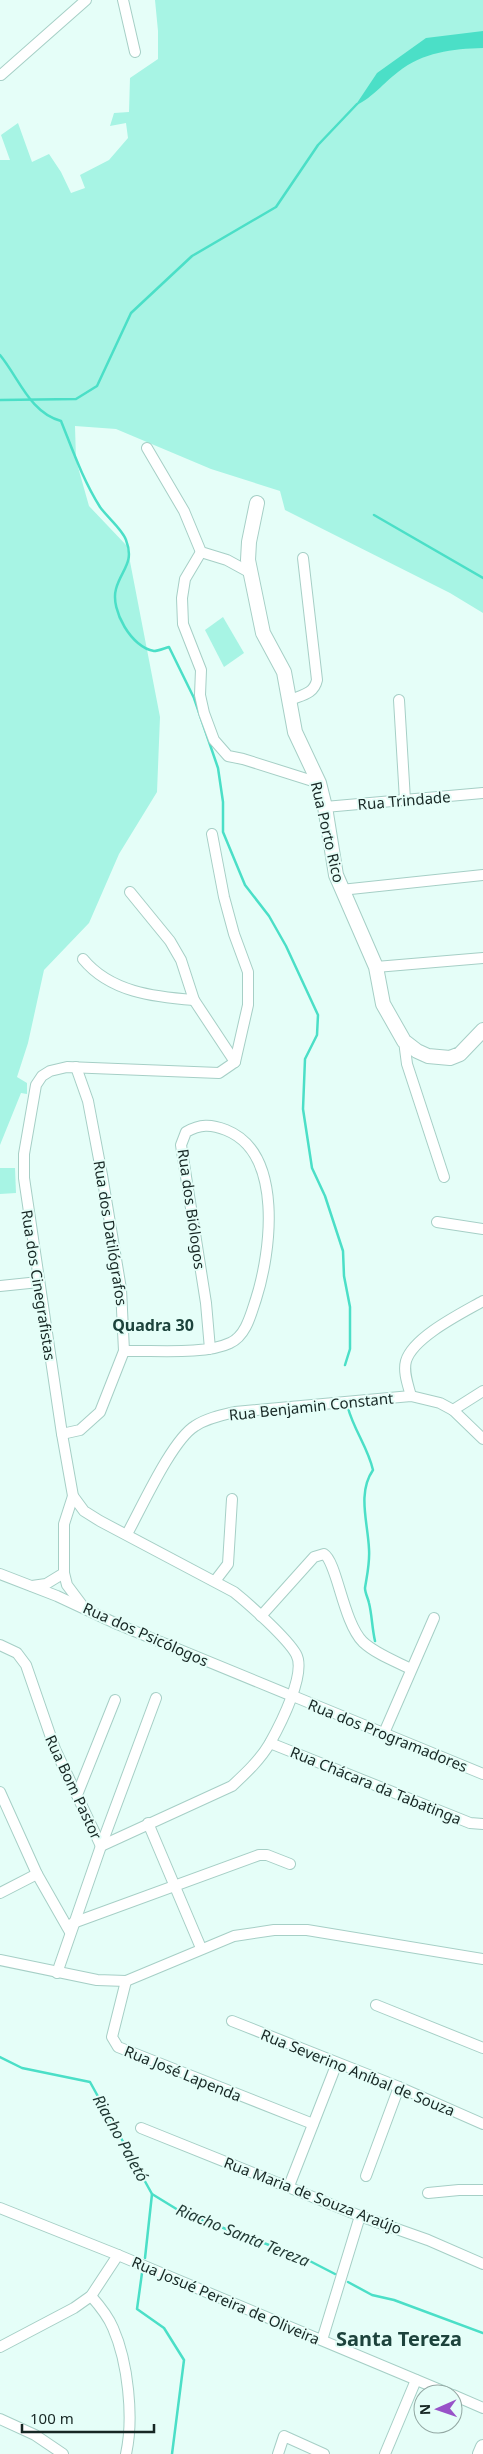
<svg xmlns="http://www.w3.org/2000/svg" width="483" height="2454" viewBox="0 0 483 2454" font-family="'Noto Sans',sans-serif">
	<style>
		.green { fill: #a7f4e4 }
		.water { fill: #4bdfc7 }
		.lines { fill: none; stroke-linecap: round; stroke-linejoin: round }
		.stream { stroke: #4bdfc7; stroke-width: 2.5 }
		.street-casing { stroke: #a6cfc6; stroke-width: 12 }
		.secondary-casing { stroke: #a6cfc6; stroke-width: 16 }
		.street { stroke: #fff; stroke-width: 10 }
		.secondary { stroke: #fff; stroke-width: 14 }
		.labels { text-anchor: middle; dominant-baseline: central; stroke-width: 4; stroke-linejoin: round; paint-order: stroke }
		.street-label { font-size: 15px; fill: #172724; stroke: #e5fef8 }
		.neighbourhood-label { font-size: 16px; font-weight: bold; fill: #1d433c; stroke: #e5fef8 }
		.water-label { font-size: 16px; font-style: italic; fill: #1f3732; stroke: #e5fef8 }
		.district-label { font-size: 20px; font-weight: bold; fill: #1d433c; stroke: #e5fef8 }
	</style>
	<rect width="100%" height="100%" fill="#e5fef8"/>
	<g class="green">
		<polygon points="155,0 483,0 483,613 450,593 285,510 280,491 211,469 116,429 75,426 76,460 89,506 127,546 160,717 157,792 119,854 89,923 44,970 28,1043 17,1077 27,1083 27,1094 21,1093 0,1145 0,160 10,160 1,135 18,123 32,162 49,154 61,172 71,193 85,188 80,175 109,160 128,138 126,123 110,126 114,113 129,112 130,78 158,59 158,31"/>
		<polygon points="223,617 244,653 224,667 205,630"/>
		<polygon points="0,1168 15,1168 16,1193 0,1194"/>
	</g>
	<path class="water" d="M483 31V48C452 49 423 52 398 72 381 85 376 95 355 106L377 73 426 38Z"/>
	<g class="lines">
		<g class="stream">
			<path d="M0 355C19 378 30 413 61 421 73 451 83 480 100 507 107 517 123 530 126 540 135 563 121 570 116 589 110 610 132 648 154 651 158 651 165 648 169 647L194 698 218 768 223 802V832L245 885 269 916 286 946 318 1015 317 1035 305 1059 303 1109 312 1168 325 1196 343 1251 344 1276 350 1307V1349L345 1365"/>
			<polyline points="0,400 76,399 97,386 131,313 192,256 276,207 318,145 357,104"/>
			<polyline points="374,515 483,578"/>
			<path d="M348 1408C354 1430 368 1448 373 1470 357 1493 368 1523 369 1549 370 1563 367 1575 365 1588 365 1593 368 1598 369 1603 372 1615 372 1628 375 1641"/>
			<polyline points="0,2057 22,2068 90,2082 152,2194 145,2258"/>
			<polyline points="152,2194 183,2213 304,2258 335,2274"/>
			<polyline points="142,2273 137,2309 164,2328 184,2360 172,2454"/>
			<polyline points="348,2282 372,2295 394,2300 483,2333"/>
		</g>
		<g class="street-casing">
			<g id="street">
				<polyline points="123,0 135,52"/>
				<polyline points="1,75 86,0"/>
				<polyline points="147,448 184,511 201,552 227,560 249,572"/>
				<polyline points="201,552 185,579 182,598 183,624 201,670 200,695 204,713 214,740 228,756 243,759 319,783"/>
				<path d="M290 700C302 695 314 694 317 680L303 558"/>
				<polyline points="399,700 405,800"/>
				<polyline points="325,807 483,793"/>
				<polyline points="341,890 483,875"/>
				<polyline points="130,892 170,941 181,960 194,1000 235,1062"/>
				<path d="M83 959C110 992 154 997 194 1000"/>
				<polyline points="376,967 483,958"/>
				<polyline points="404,1041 407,1064 444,1177"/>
				<polyline points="437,1222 483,1229"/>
				<polyline points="0,1286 39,1282"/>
				<path d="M124 1351C153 1350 205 1355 230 1343 246 1336 251 1314 256 1299 271 1252 284 1153 226 1130 211 1124 200 1124 186 1132L181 1145 206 1303 210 1349"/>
				<path d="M411 1396C408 1385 403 1372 406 1361 413 1337 462 1313 483 1301"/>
				<polyline points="453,1410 483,1391"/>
				<polyline points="62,1434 80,1430 100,1412 124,1351 121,1289 102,1175 88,1101 76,1067"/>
				<path d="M127 1534C142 1507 172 1440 195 1426 207 1418 222 1415 235 1412L411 1396 440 1403 453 1410 483 1439"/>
				<polyline points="64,1573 67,1585 82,1605"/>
				<polyline points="0,1574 57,1596 117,1624 292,1696"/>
				<polyline points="215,1581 228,1564 232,1499"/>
				<polyline points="32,1586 46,1584 64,1573 64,1524 73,1496"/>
				<path d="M261 1616 314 1557 324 1554C337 1562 343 1622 363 1642 376 1654 395 1661 411 1669"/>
				<polyline points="0,1645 17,1653 26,1665 55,1749 101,1846"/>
				<polyline points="293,1696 483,1774"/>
				<polyline points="384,1733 434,1618"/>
				<polyline points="270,1743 470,1823 483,1824"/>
				<polyline points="0,1792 37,1874 70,1932"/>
				<polyline points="77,1795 115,1700"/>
				<polyline points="148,1823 201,1948"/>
				<path d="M101 1846 232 1786C246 1773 260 1760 270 1743 280 1725 307 1673 296 1654 287 1638 249 1604 234 1592L100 1521 84 1511 73 1496 62 1434 24 1178V1154L36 1085 42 1076 50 1071 67 1067 219 1073 235 1062 248 1005V972L234 934 224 897 212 834"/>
				<polyline points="0,1893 37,1874"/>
				<polyline points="73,1923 259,1855 267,1855 290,1864"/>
				<polyline points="0,1960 97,1980 126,1981 234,1936 274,1930 307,1930 483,1959"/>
				<polyline points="57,1973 101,1846 156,1698"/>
				<polyline points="126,1981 112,2037 118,2047 313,2124"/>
				<polyline points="376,2005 483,2048"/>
				<polyline points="232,2021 399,2087 483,2124"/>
				<polyline points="141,2128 360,2216 428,2240 483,2264"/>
				<polyline points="366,2176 399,2087"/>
				<polyline points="289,2186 337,2063"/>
				<polyline points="428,2193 459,2190 483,2190"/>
				<polyline points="0,2208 118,2255 450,2394"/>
				<path d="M91 2296C99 2305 108 2316 113 2328 128 2362 134 2418 126 2454"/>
				<polyline points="322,2340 360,2216"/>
				<polyline points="0,2347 74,2308 91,2296 118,2255"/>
				<polyline points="453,2395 483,2408"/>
				<polyline points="0,2419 35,2435 63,2454"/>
				<polyline points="278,2454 284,2436 324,2454"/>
				<polyline points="385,2454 416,2380"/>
			</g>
		</g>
		<g class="secondary-casing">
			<g id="secondary">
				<polyline points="257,503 249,542 248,560 263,633 284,672 295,732 319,783 325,807 336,875 376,967 383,1004 404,1041 417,1051 428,1056 450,1058 460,1054 483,1030"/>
				<polyline points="480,2454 483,2447"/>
			</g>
		</g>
		<use href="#street" class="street"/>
		<use href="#secondary" class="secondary"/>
	</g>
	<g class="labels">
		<g class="street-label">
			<text transform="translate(404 800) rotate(-5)">Rua Trindade</text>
			<text transform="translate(328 832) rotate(77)">Rua Porto Rico</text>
			<text transform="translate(192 1209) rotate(82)">Rua dos Biólogos</text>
			<text transform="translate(111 1233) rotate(81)">Rua dos Datilógrafos</text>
			<text transform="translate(39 1285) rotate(81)">Rua dos Cinegrafistas</text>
			<text transform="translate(311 1406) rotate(-6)">Rua Benjamin Constant</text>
			<text transform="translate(146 1634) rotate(24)">Rua dos Psicólogos</text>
			<text transform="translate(388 1735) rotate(22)">Rua dos Programadores</text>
			<text transform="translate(376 1785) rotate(22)">Rua Chácara da Tabatinga</text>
			<text transform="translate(74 1787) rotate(65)">Rua Bom Pastor</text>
			<text transform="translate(358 2072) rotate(22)">Rua Severino Aníbal de Souza</text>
			<text transform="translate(183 2073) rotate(22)">Rua José Lapenda</text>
			<text transform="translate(313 2195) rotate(21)">Rua Maria de Souza Araújo</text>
			<text transform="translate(226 2300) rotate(23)">Rua Josué Pereira de Oliveira</text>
		</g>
		<g class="neighbourhood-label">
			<text x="153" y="1325">Quadra 30</text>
		</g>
		<g class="water-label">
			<text transform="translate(121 2138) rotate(61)">Riacho Paletó</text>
			<text transform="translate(243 2235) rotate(22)">Riacho Santa Tereza</text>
		</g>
		<g class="district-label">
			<text x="399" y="2338">Santa Tereza</text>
		</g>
	</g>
	<g transform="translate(438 2409) rotate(268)"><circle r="24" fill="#e5fef8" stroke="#93a8a3"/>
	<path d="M0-4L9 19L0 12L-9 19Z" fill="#9853c8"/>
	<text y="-8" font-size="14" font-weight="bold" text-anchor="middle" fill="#172724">N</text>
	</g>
	<path d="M22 2424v8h132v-8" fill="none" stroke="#172724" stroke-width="2.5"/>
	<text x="30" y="2424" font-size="15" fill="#172724" stroke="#e5fef8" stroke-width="4" paint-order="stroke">100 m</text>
</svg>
